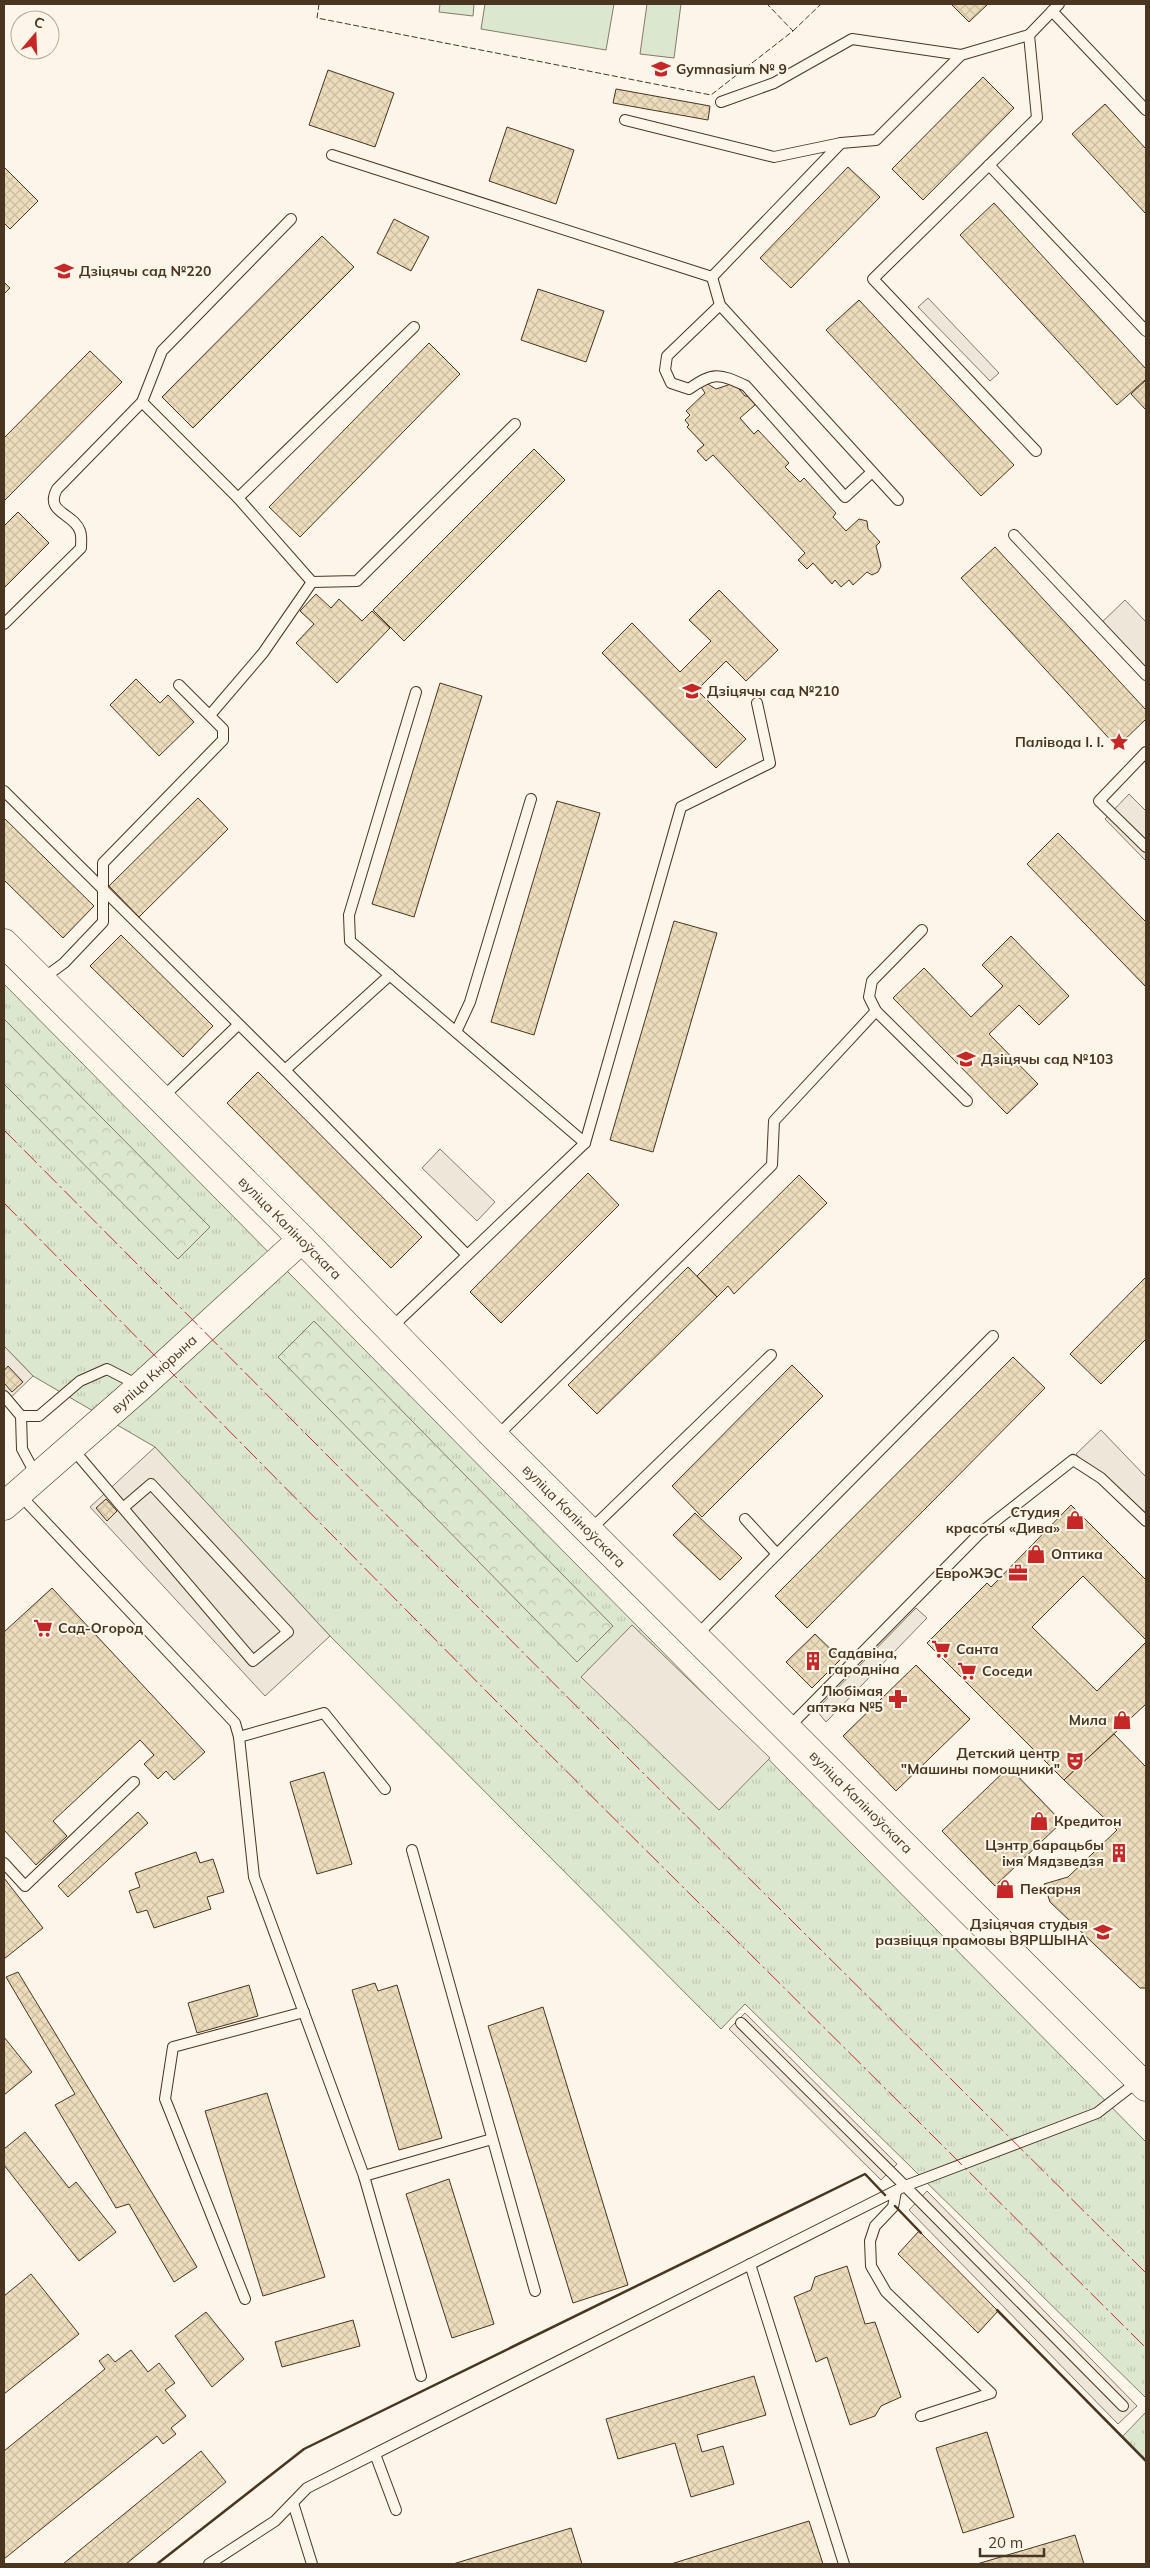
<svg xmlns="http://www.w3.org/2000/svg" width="1150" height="2568" viewBox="0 0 1150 2568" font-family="Mulish,sans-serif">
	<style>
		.grass { fill: url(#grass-tufts); stroke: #887966 }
		.forest { fill: url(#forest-crowns); stroke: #887966 }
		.park { fill: #dce7d0; stroke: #887966 }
		.parking { fill: #ede7d9; stroke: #887966 }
		.building { fill: url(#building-cross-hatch); stroke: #4a3520 }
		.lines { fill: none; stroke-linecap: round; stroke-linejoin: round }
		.lane-casing { stroke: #4a3520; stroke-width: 12 }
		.secondary-casing { stroke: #4a3520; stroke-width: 29 }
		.lane { stroke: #fbf6e9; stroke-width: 10 }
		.secondary { stroke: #fbf6e9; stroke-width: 28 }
		.fence { stroke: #4a3520; stroke-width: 1; stroke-dasharray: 6 2.5; stroke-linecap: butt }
		.wall { stroke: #4a3520; stroke-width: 2.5 }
		.power { stroke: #c62828; stroke-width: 1; stroke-dasharray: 18 4 2.5 4; stroke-linecap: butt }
		.labels { text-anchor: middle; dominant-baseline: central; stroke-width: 4; stroke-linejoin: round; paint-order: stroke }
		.poi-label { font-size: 14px; font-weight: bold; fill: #4a3520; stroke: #fbf6e9; text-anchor: start }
		.street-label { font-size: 14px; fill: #4a3520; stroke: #fbf6e9 }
	</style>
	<defs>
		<pattern id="grass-tufts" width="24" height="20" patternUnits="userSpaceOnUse" patternTransform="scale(1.25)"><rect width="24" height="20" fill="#dce7d0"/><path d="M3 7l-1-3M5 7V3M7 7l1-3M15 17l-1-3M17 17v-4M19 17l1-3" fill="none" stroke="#bec7b2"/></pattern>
		<pattern id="forest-crowns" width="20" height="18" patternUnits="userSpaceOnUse" patternTransform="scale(1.25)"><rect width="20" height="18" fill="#dce7d0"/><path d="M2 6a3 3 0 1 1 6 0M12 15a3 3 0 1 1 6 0" fill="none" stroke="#bec7b2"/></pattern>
		<pattern id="building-cross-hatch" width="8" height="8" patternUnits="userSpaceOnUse" patternTransform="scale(1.25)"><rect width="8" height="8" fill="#ecdcbc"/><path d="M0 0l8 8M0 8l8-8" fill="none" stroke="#ccbda1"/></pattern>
	</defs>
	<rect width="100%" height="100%" fill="#fbf6e9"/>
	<g class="grass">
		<polygon points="4,984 1146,2142 1146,2398 745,2004 721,2029 330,1636 155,1447 33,1376 4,1346"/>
		<polygon points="1146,2412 1146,2461 1122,2437"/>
	</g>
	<g class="forest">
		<polygon points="4,1019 210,1227 178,1259 4,1084"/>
		<polygon points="314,1321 613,1626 577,1662 278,1357"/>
	</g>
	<g class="park">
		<polygon points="440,4 474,4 473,16 439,12"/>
		<polygon points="485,4 614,4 606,50 481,29"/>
		<polygon points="647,4 681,4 674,58 640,54"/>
	</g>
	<g class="parking">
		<polygon points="928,298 999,373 990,381 918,307"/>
		<polygon points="1125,600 1146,622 1146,674 1099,625"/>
		<polygon points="1129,794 1146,811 1146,861 1105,819"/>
		<polygon points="440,1149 495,1202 477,1221 422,1168"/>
		<polygon points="4,1346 33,1376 4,1404"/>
		<polygon points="1101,1430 1146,1477 1146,1525 1076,1454"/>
		<polygon points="155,1447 330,1636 265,1696 90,1507"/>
		<polygon points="916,1608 927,1618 826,1722 816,1710"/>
		<polygon points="632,1625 770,1758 719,1810 581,1677"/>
		<polygon points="745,2013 897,2164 881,2180 729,2029"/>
		<polygon points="927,2191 1137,2406 1118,2424 909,2210"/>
	</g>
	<g class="building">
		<polygon points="951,4 988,4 969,22"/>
		<polygon points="328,70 394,93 375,147 309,125"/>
		<polygon points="983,77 1014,108 923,200 892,169"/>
		<polygon points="616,89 710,106 708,120 613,103"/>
		<polygon points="1105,104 1146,149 1146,214 1072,134"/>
		<polygon points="507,127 574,150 556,204 489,181"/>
		<polygon points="4,167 38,201 10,229 4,223"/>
		<polygon points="848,167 880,197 791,288 760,258"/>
		<polygon points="994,203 1146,369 1146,379 1117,405 960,235"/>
		<polygon points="394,219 429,237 411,271 377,253"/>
		<polygon points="322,236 354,267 193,428 162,397"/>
		<polygon points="4,282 10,288 4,294"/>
		<polygon points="538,289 604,311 586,362 521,340"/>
		<polygon points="859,300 1014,465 981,496 826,330"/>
		<polygon points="429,343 460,374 300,537 269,507"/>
		<polygon points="90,351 122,382 4,501 4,438"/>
		<polygon points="1146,380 1146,410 1131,394"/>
		<polygon points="706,383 716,389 734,383 745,396 750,396 755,402 755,405 740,418 754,434 758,430 789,463 785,467 800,482 804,478 836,513 833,517 846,531 859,519 867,521 868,529 880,542 876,546 881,566 878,572 872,575 867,572 853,585 849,580 841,587 835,580 832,584 813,563 807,569 798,560 805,553 713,455 706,461 697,451 704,445 687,427 689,425 685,420 690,415 686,411 705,393 701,387"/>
		<polygon points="534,449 565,480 404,641 373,610"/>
		<polygon points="18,512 49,543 4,588 4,526"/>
		<polygon points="995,547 1146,710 1146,719 1117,747 961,578"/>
		<polygon points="719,590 778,650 746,681 726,661 697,690 746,739 716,768 602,653 632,623 680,672 711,641 689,620"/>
		<polygon points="316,594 331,608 339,599 362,621 372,611 390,628 337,683 296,643 314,624 300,611"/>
		<polygon points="136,679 160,703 168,695 194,722 159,756 110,705"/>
		<polygon points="440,683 482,696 414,917 372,904"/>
		<polygon points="198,798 228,829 139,917 109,886"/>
		<polygon points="557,801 600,813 534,1035 491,1022"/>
		<polygon points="4,818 94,906 63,938 4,880"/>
		<polygon points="1058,833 1146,922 1146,987 1027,864"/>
		<polygon points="674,921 717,933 653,1152 610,1140"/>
		<polygon points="121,935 213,1026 183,1057 90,966"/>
		<polygon points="1011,936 1069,996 1039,1025 1019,1005 989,1034 1038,1084 1007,1114 893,998 924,968 971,1017 1003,986 982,965"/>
		<polygon points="258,1072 422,1237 391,1268 227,1103"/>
		<polygon points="588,1173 619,1205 501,1323 470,1292"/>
		<polygon points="799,1175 827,1203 734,1294 728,1286 717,1297 697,1276"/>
		<polygon points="688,1267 717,1297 597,1414 568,1385"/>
		<polygon points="1146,1277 1146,1339 1101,1384 1070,1354"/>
		<polygon points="1013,1357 1045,1388 807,1628 775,1596"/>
		<polygon points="792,1365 823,1396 702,1517 672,1486"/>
		<polygon points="8,1366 23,1382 12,1392 4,1383 4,1371"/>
		<polygon points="106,1499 117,1511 107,1521 96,1508"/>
		<polygon points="1071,1505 1146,1580 1146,1640 1083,1576 1032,1627 1097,1691 1146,1642 1146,1704 1064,1780 927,1643 987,1583 991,1587"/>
		<polygon points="695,1513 742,1558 720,1580 673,1535"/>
		<polygon points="52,1588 205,1752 174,1780 166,1771 158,1779 144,1764 154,1755 140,1740 53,1821 67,1836 36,1865 4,1830 4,1632"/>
		<polygon points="815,1634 841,1659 812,1688 786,1662"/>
		<polygon points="916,1665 970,1719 896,1791 843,1736"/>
		<polygon points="1114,1734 1146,1767 1146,1988 1140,1988 1050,1902 1044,1884 1068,1877 1117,1830 1064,1780"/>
		<polygon points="1009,1767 1062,1822 995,1886 942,1831"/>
		<polygon points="324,1772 352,1864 317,1874 290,1782"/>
		<polygon points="138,1812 148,1823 68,1897 58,1886"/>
		<polygon points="196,1852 200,1863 213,1859 224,1892 207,1897 211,1909 154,1928 147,1910 137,1913 129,1891 140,1887 135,1873"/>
		<polygon points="4,1878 43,1928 4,1959"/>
		<polygon points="18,1972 197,2267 174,2282 129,2204 116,2208 55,2105 75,2094 6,1977"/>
		<polygon points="375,1983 378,1991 397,1985 442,2138 399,2150 352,1990"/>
		<polygon points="249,1985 258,2016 197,2033 188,2003"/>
		<polygon points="543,2007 628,2285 573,2303 488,2026"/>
		<polygon points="4,2037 32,2072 4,2095"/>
		<polygon points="267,2093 325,2277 263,2296 205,2111"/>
		<polygon points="25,2132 69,2188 76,2182 116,2232 79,2261 4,2165 4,2149"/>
		<polygon points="449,2179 494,2324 452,2338 406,2194"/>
		<polygon points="919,2231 998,2311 978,2333 898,2254"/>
		<polygon points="847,2266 865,2324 875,2322 901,2397 881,2406 875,2416 850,2425 827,2357 816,2362 794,2297 811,2290 815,2277"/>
		<polygon points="31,2274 79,2334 4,2394 4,2296"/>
		<polygon points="206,2312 244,2359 212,2387 175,2336"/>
		<polygon points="353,2320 360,2346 282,2367 275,2342"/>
		<polygon points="131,2350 148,2372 159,2363 175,2383 165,2390 186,2416 171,2428 176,2434 163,2444 157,2436 4,2559 4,2451 105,2369 99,2361 108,2354 115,2362"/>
		<polygon points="754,2376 766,2415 697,2435 702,2452 723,2446 734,2484 691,2497 675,2443 618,2459 606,2419"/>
		<polygon points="987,2432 1014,2517 963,2533 936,2448"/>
		<polygon points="201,2451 226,2482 126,2564 63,2564"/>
		<polygon points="809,2521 823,2564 671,2564"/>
		<polygon points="571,2528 582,2564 453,2564"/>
		<polygon points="1075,2535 1084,2564 977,2564"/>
	</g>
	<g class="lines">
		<g class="lane-casing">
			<g id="lane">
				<polyline points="1052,11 1146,110"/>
				<polyline points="1029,35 1037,118 873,279 1036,451"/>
				<polyline points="721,102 774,83 852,39 961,55"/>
				<polyline points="625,120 774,157 841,143"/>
				<polyline points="332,155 712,277"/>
				<polyline points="989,165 1146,331"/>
				<polyline points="712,277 841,143 876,140 961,55 1029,35 1059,4"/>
				<polyline points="712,277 720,305 898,500"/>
				<path d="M720 305 667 356 665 370 671 383 689 389C713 372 719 373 746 386L845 497 872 472"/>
				<polyline points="142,402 238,498 312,582 357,581 515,424"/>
				<polyline points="238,498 414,327"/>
				<polyline points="1014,535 1146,675"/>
				<path d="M4 624 81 548C81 542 82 536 80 531 74 513 44 513 57 489L142 402 162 351 291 219"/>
				<polyline points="416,692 349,915 350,941 585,1143"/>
				<polyline points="210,715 263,653 312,582"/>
				<polyline points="1146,752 1099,801 1146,847"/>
				<polyline points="4,791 285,1070 467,1255"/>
				<polyline points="922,930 872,981 869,997 876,1011 967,1101"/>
				<polyline points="41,980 64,963 103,922 103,863 223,740 223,729 179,685"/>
				<polyline points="456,1032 470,1002 531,799"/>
				<polyline points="285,1070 390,975"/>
				<polyline points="161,1099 238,1025"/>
				<polyline points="391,1328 585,1143 681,807 770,763 757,703"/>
				<polyline points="4,1396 21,1416 22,1449 36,1475"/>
				<polyline points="21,1416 39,1416 80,1381 107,1369 140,1386"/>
				<polyline points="496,1437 772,1165 774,1121 876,1011"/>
				<polyline points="71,1447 253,1661 288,1632 151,1484 123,1508"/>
				<polyline points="19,1494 235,1723 239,1737 254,1877 364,2176 421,2376"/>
				<polyline points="745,1519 777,1554"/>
				<polyline points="590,1530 771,1355"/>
				<polyline points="696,1636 993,1336"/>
				<polyline points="789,1727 979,1534 1073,1460 1101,1478 1146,1521"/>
				<polyline points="239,1737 324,1713 385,1789"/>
				<polyline points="412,1850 535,2291"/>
				<polyline points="4,1863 25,1886 134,1782"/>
				<polyline points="364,2176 492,2139"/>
				<polyline points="896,2191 893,2207 875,2226 870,2241 871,2266 886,2292 991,2393 921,2416"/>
				<polyline points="750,2264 844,2564"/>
				<polyline points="245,2299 165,2099 173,2047 304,2012"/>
				<polyline points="1123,2406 905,2186 1097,2113 1137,2082"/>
				<polyline points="375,2454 396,2510"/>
				<polyline points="293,2503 312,2564"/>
				<polyline points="209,2564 275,2521 307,2488 905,2186 741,2023"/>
			</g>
		</g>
		<g class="secondary-casing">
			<g id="secondary">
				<polyline points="4,943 302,1239 496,1438 1146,2087"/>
				<polyline points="4,1506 141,1386 302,1239"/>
			</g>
		</g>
		<use href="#lane" class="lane"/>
		<use href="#secondary" class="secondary"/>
		<g class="fence">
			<polyline points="319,4 317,18 711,95 793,31 767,4"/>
			<polyline points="793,31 821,4"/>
		</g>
		<g class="wall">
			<polyline points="895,2206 921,2233"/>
			<polyline points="997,2310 1146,2461"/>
			<polyline points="157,2564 304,2449 865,2174 885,2195"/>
		</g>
		<g class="power">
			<polyline points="4,1130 613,1743 1146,2273"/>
			<polyline points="4,1203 498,1703 1146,2348"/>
		</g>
	</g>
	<defs>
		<g id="school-bare" transform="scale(1.5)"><path d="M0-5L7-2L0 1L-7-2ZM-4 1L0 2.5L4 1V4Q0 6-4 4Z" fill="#c62828" stroke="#fbf6e9" stroke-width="2.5" paint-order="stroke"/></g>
		<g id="sight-bare" transform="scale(1.5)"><path d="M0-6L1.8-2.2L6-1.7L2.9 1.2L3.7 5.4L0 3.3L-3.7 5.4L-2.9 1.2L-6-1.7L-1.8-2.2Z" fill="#c62828" stroke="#fbf6e9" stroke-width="2.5" paint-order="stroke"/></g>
		<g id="shop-bare" transform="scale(1.5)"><path d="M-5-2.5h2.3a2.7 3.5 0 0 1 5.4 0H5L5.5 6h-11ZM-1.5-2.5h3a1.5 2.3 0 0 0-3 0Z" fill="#c62828" stroke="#fbf6e9" stroke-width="2.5" paint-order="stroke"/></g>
		<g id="office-bare" transform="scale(1.5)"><path d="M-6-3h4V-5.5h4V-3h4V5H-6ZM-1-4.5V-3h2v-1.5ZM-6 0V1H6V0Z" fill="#c62828" stroke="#fbf6e9" stroke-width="2.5" paint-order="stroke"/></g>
		<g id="supermarket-bare" transform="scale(1.5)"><path d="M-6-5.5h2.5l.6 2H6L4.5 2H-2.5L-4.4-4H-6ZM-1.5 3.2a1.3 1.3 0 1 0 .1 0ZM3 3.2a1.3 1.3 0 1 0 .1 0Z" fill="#c62828" stroke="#fbf6e9" stroke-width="2.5" paint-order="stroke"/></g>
		<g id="building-bare" transform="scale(1.5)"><path d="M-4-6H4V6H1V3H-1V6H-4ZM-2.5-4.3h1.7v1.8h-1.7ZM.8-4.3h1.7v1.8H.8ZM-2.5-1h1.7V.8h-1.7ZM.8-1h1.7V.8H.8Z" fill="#c62828" stroke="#fbf6e9" stroke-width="2.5" paint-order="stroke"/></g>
		<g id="pharmacy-bare" transform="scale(1.5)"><path d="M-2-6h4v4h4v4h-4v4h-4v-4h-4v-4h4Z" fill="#c62828" stroke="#fbf6e9" stroke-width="2.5" paint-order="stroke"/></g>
		<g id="theatre-bare" transform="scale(1.5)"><path d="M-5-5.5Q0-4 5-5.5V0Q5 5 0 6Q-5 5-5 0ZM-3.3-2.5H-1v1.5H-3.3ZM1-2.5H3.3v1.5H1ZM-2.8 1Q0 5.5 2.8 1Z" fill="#c62828" stroke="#fbf6e9" stroke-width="2.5" paint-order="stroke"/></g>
	</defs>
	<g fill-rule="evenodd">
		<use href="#school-bare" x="661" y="69"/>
		<use href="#school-bare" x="64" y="271"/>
		<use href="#school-bare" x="692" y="691"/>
		<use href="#sight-bare" x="1119" y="742"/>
		<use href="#school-bare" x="966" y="1059"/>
		<use href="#shop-bare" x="1075" y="1520"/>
		<use href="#shop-bare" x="1036" y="1554"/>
		<use href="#office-bare" x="1018" y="1573"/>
		<use href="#supermarket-bare" x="43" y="1628"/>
		<use href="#supermarket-bare" x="941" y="1649"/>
		<use href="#building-bare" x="813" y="1661"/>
		<use href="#supermarket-bare" x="967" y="1671"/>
		<use href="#pharmacy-bare" x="898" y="1699"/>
		<use href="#shop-bare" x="1122" y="1720"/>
		<use href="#theatre-bare" x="1075" y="1761"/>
		<use href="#shop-bare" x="1039" y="1821"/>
		<use href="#building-bare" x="1119" y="1853"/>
		<use href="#shop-bare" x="1005" y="1889"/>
		<use href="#school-bare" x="1103" y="1932"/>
	</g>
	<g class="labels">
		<g class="poi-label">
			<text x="676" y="69">Gymnasium № 9</text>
			<text x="79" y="271">Дзіцячы сад №220</text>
			<text x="707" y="691">Дзіцячы сад №210</text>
			<text x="1104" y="742" text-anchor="end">Палівода І. І.</text>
			<text x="981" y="1059">Дзіцячы сад №103</text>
			<text x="1060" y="1512" text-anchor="end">Студия<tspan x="1060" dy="16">красоты «Дива»</tspan></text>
			<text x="1051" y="1554">Оптика</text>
			<text x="1003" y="1573" text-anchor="end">ЕвроЖЭС</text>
			<text x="58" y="1628">Сад-Огород</text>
			<text x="956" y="1649">Санта</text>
			<text x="828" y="1653">Садавіна,<tspan x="828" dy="16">гародніна</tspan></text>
			<text x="982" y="1671">Соседи</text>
			<text x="883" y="1691" text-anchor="end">Любімая<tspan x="883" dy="16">аптэка №5</tspan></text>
			<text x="1107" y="1720" text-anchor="end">Мила</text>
			<text x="1060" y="1753" text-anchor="end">Детский центр<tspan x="1060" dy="16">"Машины помощники"</tspan></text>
			<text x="1054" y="1821">Кредитон</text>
			<text x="1104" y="1845" text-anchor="end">Цэнтр барацьбы<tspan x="1104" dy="16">імя Мядзведзя</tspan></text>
			<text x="1020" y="1889">Пекарня</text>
			<text x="1088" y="1924" text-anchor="end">Дзіцячая студыя<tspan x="1088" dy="16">развіцця прамовы ВЯРШЫНА</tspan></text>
		</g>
		<g class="street-label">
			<text transform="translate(290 1228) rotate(45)">вуліца Каліноўскага</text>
			<text transform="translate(154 1374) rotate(-42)">вуліца Кнорына</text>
			<text transform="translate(574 1516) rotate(45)">вуліца Каліноўскага</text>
			<text transform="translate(861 1802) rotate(45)">вуліца Каліноўскага</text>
		</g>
	</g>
	<rect width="1150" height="2568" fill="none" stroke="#4a3520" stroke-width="10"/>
	<g transform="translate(35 35) rotate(19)"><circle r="24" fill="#fbf6e9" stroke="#b4a999"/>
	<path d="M0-4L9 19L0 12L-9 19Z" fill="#c62828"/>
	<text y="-8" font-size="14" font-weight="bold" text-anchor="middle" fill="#4a3520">С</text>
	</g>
	<path d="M980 2548v8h64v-8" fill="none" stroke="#4a3520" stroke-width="2.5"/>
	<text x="988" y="2548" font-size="15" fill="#4a3520" stroke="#fbf6e9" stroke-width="4" paint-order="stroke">20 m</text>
</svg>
